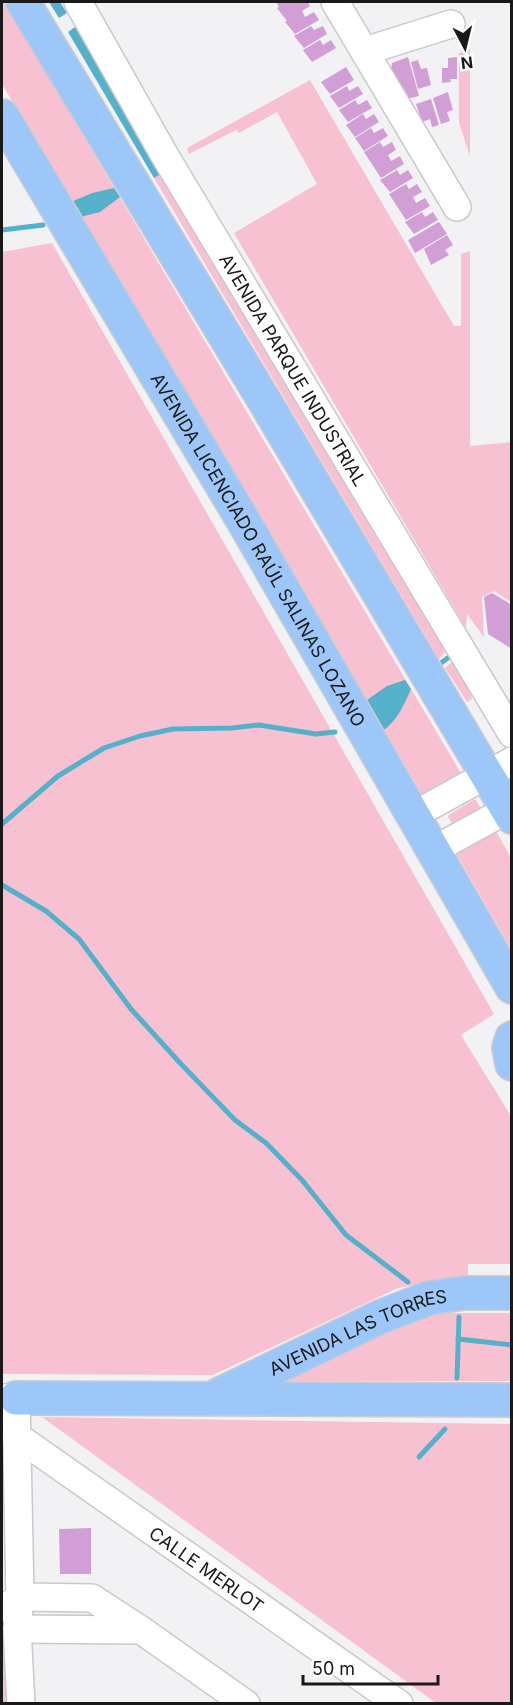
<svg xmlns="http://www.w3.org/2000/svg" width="513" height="1705" viewBox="0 0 513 1705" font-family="Inter,sans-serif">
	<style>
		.green { fill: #f8c1d2 }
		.water { fill: #55b0ca }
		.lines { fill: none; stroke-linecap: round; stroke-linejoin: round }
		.stream { stroke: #55b0ca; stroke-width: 5 }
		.building { fill: #d19fd6 }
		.minor-casing { stroke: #c9c9cc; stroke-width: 30 }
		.major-casing { stroke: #cccccd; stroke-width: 36 }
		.minor { stroke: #fff; stroke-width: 27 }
		.major { stroke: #9dc7f9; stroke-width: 33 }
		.labels { text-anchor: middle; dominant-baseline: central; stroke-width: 4.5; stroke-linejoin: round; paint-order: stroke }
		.street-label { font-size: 18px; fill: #19191a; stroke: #fff }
	</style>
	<rect width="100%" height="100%" fill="#f2f2f5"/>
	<g class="green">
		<polygon points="2,2 4,2 462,775 423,796 2,84"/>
		<polygon points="470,49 470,156 459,123 459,53"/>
		<polygon points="310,80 454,326 461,326 461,254 470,251 470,446 512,442 511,602 494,591 482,597 484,637 467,614 466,628 234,233 317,184 277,112 239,133 236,130 189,154 187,148"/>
		<polygon points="162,173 446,651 439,659 154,178"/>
		<polygon points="52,243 494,1014 461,1035 511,1116 511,1264 468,1264 468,1275 398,1288 213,1375 2,1374 2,252"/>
		<polygon points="452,662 471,694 472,699 467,702 445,668"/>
		<polygon points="473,800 476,800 480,807 479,810 456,824 452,823 448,817 449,815"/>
		<polygon points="496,831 511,858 511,949 456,853"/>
		<polygon points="436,1313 511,1313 511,1381 284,1381 397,1325"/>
		<polygon points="42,1417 511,1424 511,1703 436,1703"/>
		<polygon points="2,1637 5,1643 7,1703 2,1703"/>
	</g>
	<g class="water">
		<polygon points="49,2 60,2 67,13 59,18"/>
		<polygon points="75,27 162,173 154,178 68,32"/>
		<polygon points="114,188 120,197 100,212 84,216 81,219 71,202 92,193"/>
		<path d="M405 680 411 689C404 705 398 719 384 730L367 700 387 686Z"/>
	</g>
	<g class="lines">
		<g class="stream">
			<polyline points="2,230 43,225"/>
			<polyline points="441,663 449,657"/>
			<polyline points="2,824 58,776 104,748 140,736 173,729 232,728 259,725 316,734 335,732"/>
			<polyline points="2,885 46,911 79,939 131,1009 181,1064 235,1120 266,1143 302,1180 346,1235 408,1282"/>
			<polyline points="458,1339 512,1345"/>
			<polyline points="457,1378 459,1317"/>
			<polyline points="419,1457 445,1429"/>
		</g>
	</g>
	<g class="building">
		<polygon points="276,2 308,2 310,6 302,11 305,17 314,12 319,20 295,34 285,22 287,21 277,8 279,7"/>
		<polygon points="311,26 314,30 323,26 327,34 304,48 294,36"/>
		<polygon points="320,40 323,45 331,40 336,48 312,62 303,50"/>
		<polygon points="408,57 419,96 406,99 391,70 392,63"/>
		<polygon points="457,57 457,79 450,79 451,82 442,83 442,68 448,68 448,58"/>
		<polygon points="418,60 421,69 427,68 431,85 418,89 411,62"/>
		<polygon points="346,67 354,80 330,94 321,82"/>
		<polygon points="347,86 349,91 358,86 363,94 339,108 330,96"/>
		<polygon points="448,92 453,110 447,112 450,121 441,124 433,98"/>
		<polygon points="431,99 439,125 432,127 430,119 422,122 416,104"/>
		<polygon points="355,100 358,105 367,100 372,108 348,122 339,110"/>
		<polygon points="363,114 366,119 374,114 379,122 355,137 346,125"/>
		<polygon points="371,128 374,133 383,128 388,136 364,151 355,138"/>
		<polygon points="380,142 383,147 392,142 396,150 388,155 391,161 400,156 404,164 381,178 364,152"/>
		<polygon points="397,170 400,175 408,170 413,178 390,192 380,180"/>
		<polygon points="406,184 409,189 417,184 422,192 413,197 416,203 425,198 430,206 406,220 389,194"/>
		<polygon points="422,212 425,217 433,212 438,220 414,234 405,222"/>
		<polygon points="439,222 447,234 415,253 408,240"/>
		<polygon points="447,235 453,245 445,250 449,255 431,265 424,249"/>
		<polygon points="492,593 512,605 512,649 488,634 484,597"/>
		<polygon points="91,1528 91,1574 60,1574 59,1529"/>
	</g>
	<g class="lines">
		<g class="minor-casing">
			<g id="minor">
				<path id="s1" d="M78 2 165 156 512 734"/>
				<polyline points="335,2 457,207"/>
				<polyline points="365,51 451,24"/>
				<polyline points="412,816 512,761"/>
				<polyline points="432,851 512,807"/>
				<polyline points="2,1398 16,1398 20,1597 17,1629 21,1704"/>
				<path id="s2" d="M15 1435 399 1704"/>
				<polyline points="5,1608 20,1597 92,1598 141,1630 246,1704"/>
				<polyline points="17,1629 141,1630"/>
			</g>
		</g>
		<g class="major-casing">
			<g id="major">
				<polyline points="23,2 264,400 512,817"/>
				<path id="s3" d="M2 116 244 522 512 987"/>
				<polyline points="512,1038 509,1048 512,1064"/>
				<path id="s4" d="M218 1395 380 1317 429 1298 464 1293H512"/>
				<polyline points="16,1398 512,1400"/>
			</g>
		</g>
		<use href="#minor" class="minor"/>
		<use href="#major" class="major"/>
	</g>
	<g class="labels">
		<g class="street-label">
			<text stroke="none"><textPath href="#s1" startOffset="426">AVENIDA PARQUE INDUSTRIAL</textPath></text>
			<text stroke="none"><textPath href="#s3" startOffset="504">AVENIDA LICENCIADO RAÚL SALINAS LOZANO</textPath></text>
			<text stroke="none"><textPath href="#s4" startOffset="154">AVENIDA LAS TORRES</textPath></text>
			<text stroke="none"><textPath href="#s2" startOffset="234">CALLE MERLOT</textPath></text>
		</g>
	</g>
	<rect width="513" height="1705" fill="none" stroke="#19191a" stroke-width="6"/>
	<g transform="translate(465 48) rotate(173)" stroke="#ffffff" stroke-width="4.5" paint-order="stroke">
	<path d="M0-4.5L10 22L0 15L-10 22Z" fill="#19191a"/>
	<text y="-9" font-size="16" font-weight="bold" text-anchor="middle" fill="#19191a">N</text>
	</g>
	<path d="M303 1675v9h135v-9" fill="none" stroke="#19191a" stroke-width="3"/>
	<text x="312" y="1675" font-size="18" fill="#19191a" stroke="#ffffff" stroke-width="4.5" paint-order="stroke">50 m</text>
</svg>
